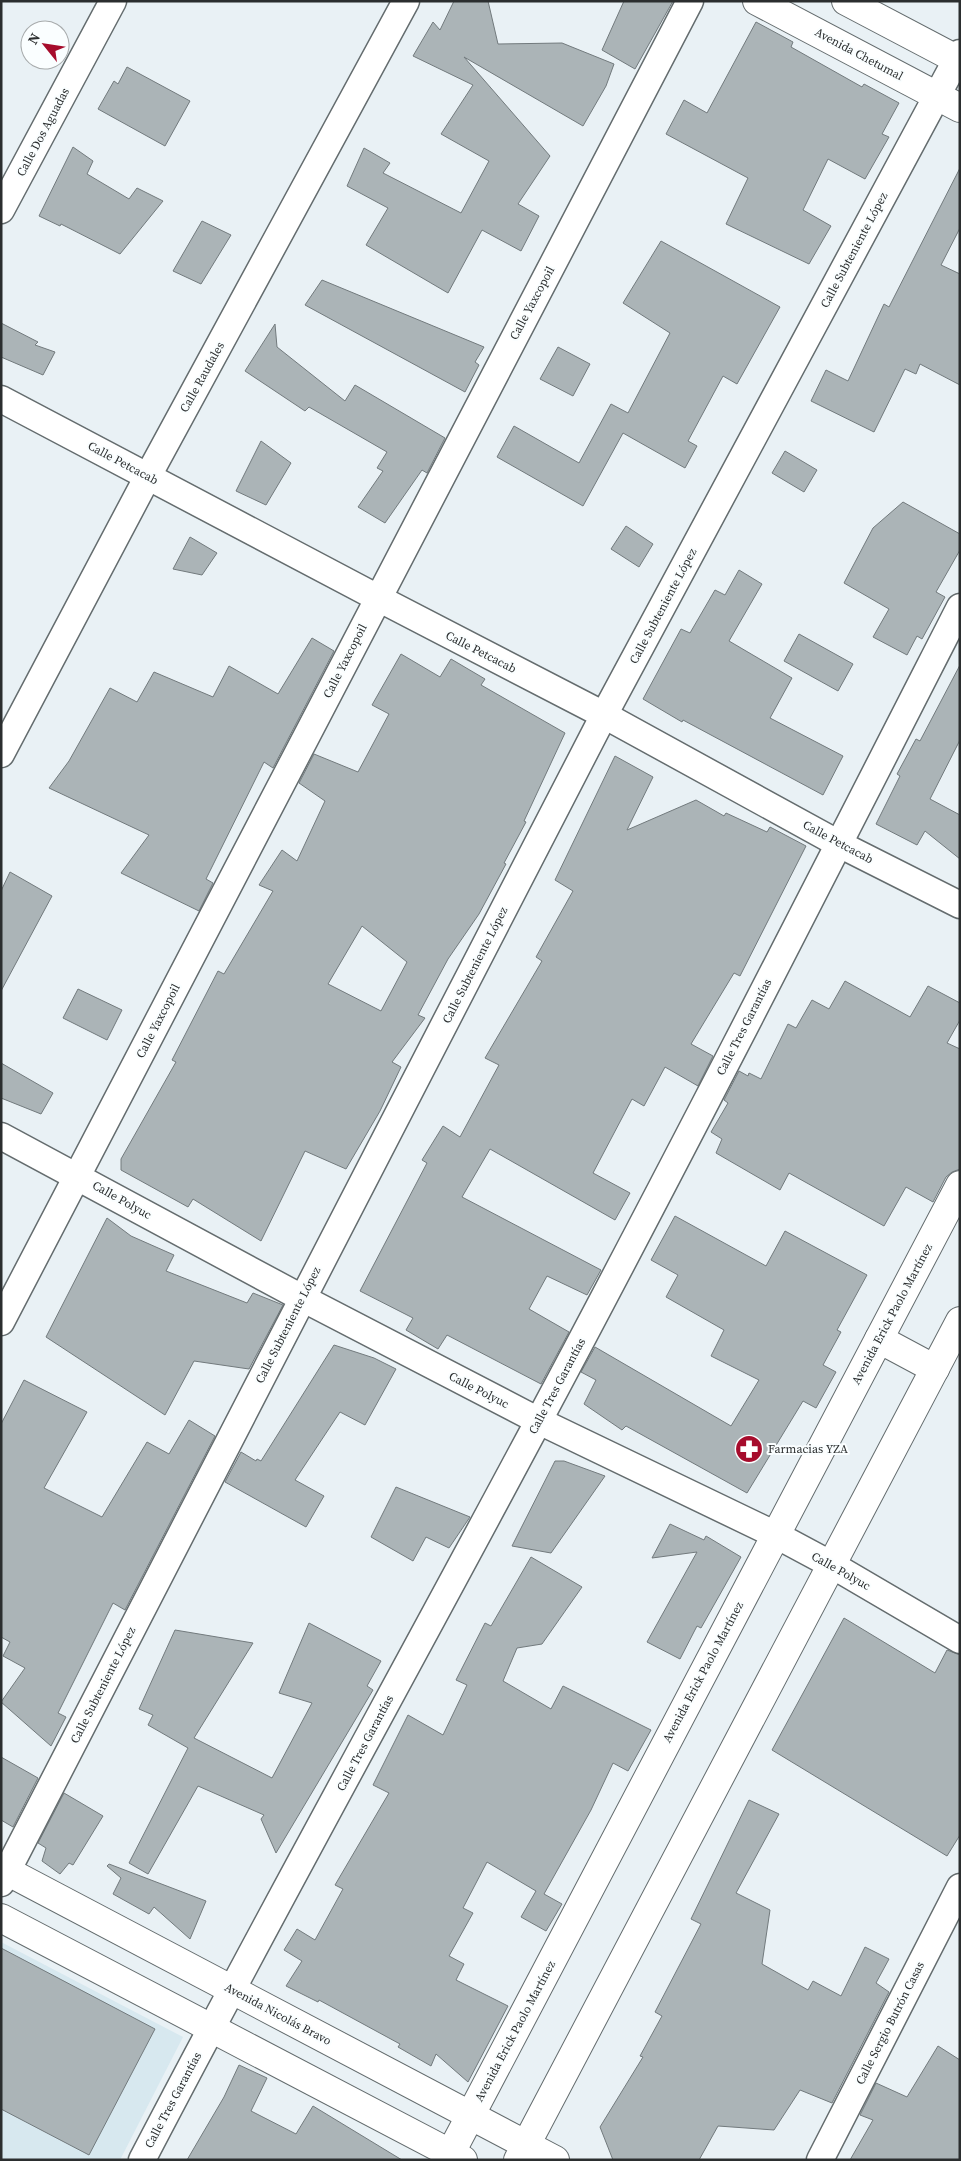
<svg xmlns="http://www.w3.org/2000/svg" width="961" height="2161" viewBox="0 0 961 2161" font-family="'Source Serif 4',serif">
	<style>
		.built { fill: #d7e8ef }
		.building { fill: #abb4b7; stroke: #727a7d; fill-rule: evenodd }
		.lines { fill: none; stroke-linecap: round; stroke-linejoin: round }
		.street-casing { stroke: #646c6e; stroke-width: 29 }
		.secondary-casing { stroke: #646c6e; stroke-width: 30 }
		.street { stroke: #fff; stroke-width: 26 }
		.secondary { stroke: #fff; stroke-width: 28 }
		.labels { text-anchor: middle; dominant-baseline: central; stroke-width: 4; stroke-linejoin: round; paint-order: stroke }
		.street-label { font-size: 12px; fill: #2b2e2f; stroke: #fafeff }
		.poi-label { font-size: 12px; fill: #2b2e2f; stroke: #fafeff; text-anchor: start }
	</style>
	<rect width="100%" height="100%" fill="#e9f1f5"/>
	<polygon class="built" points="1,1942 183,2037 120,2160 1,2160"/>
	<g class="building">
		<polygon points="454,1 488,1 498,44 562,43 614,64 606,86 583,126 464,57 550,156 518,204 539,216 521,251 482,230 448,293 366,245 388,208 347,186 364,148 390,163 383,173 461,213 489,161 441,134 473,85 413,56 433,22 440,30"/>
		<polygon points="624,1 673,1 635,69 602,50"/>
		<polygon points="756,22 793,42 791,47 862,87 864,84 899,103 882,134 889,137 865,179 828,159 803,210 831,226 809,264 726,224 748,178 666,134 684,100 707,113"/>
		<polygon points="127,67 190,101 165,146 98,109 114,81 118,84"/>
		<polygon points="73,147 93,161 87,174 129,199 137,188 163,201 120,254 61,224 60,226 39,216"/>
		<polygon points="960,168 960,228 941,265 960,274 960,385 920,364 916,374 905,369 874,432 811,401 826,370 848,381 884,304 889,307"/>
		<polygon points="202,221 231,235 201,284 173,271"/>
		<polygon points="661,241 780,307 737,384 723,376 688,441 697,446 685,468 623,433 583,506 497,457 514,426 579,463 611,404 628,413 670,333 623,303"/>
		<polygon points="322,280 484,347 475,362 479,365 465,392 305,305"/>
		<polygon points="1,323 38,342 35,345 55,352 43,375 1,357"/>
		<polygon points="275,324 277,347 345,401 355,385 445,438 427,473 422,470 385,523 358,507 383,471 377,468 387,452 309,407 305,411 245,371"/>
		<polygon points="558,347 590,364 573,396 540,379"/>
		<polygon points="261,441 291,463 266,505 236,491"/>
		<polygon points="785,451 817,470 804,492 772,473"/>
		<polygon points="903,502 960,534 960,550 936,592 945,597 922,639 917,636 907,655 873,637 889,609 844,583 873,528"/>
		<polygon points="626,526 653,544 639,567 611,549"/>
		<polygon points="190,537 217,553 202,575 173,569"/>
		<polygon points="739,570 762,584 729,641 792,678 770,718 843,756 823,795 683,720 682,722 643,699 681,629 690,633 715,590 725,595"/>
		<polygon points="799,634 853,664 838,691 784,661"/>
		<polygon points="312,638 334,651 273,768 264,762 206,879 213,883 199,911 121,873 149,835 49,788 69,761 110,688 137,702 154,672 213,697 229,666 278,694"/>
		<path d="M401 654 440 677 451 659 485 679 481 685 565 733 524 821 526 822 504 863 506 864 479 914 448 959 418 1015 425 1018 392 1062 401 1067 380 1111 346 1169 305 1151 261 1241 193 1199 188 1207 121 1170V1159L176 1062 172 1060 218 971 224 974 273 891 259 885 282 850 297 861 325 801 299 783 314 754 358 772 389 714 372 705ZM362 926 407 962 381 1011 328 984Z"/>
		<polygon points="960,665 960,740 930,799 960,815 960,859 925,831 917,845 876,824 900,776 897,774 916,739 920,741"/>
		<polygon points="615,756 653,777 627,830 696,800 724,816 726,813 767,832 770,827 806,846 740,976 734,973 691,1044 713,1056 698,1086 665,1067 644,1106 632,1099 593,1173 630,1193 615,1220 490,1149 462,1197 601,1270 587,1295 547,1276 529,1309 569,1332 541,1384 447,1335 438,1349 406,1330 413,1318 360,1291 427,1163 422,1160 443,1126 460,1137 499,1065 485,1058 542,961 536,957 573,891 555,880"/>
		<polygon points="10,872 52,896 1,991 1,891"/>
		<polygon points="845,981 910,1017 928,986 960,1003 960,1020 947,1043 960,1049 960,1169 952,1172 946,1177 933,1202 906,1187 884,1226 789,1173 780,1190 716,1153 722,1139 711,1132 728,1103 724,1100 739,1071 748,1076 749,1073 761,1079 788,1024 796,1028 812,1000 829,1009"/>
		<polygon points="78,989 122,1010 107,1040 63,1018"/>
		<polygon points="1,1063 53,1093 41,1114 1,1098"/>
		<polygon points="675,1216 766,1266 785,1231 867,1275 837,1330 841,1332 823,1365 836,1372 816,1408 803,1401 747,1493 626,1426 622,1430 584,1404 596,1380 581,1372 595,1347 731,1426 759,1380 711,1356 724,1330 666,1297 678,1275 651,1260"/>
		<polygon points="107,1218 131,1236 174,1255 166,1271 247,1303 253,1293 283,1305 249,1369 194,1361 165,1415 46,1337"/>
		<polygon points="334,1345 374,1358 396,1369 365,1425 340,1412 295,1480 324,1496 306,1527 225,1482 241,1452 256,1461 257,1459 261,1461"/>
		<polygon points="24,1380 87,1412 44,1488 102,1517 147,1442 169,1454 189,1420 215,1436 125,1610 113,1603 58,1713 66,1717 51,1746 1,1702 25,1668 3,1656 10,1642 1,1637 1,1424"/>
		<polygon points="555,1461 564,1461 605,1476 551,1553 512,1546"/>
		<polygon points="396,1487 470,1517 449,1548 426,1537 413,1561 371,1537"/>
		<polygon points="670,1524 704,1540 706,1536 741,1557 701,1628 697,1626 680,1659 647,1642 697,1552 652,1558"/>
		<polygon points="531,1557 582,1587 542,1644 517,1648 503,1681 551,1709 563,1686 651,1730 628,1771 613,1763 591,1810 544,1894 562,1904 546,1931 521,1917 536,1891 487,1862 463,1908 473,1913 449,1956 464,1964 456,1980 508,2006 468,2082 436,2054 431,2066 398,2047 400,2044 319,2000 318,2002 286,1986 302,1961 284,1950 297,1929 315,1940 343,1889 335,1885 389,1793 373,1785 408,1715 443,1735 467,1685 456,1680 485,1623 491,1626"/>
		<polygon points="844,1618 935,1673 947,1650 960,1655 960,1835 947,1856 772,1750"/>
		<polygon points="309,1623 381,1661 367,1686 373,1690 276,1853 261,1819 264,1815 198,1786 148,1874 129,1863 188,1748 148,1725 153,1715 139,1709 175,1630 253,1643 194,1738 272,1778 312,1703 279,1693"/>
		<polygon points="1,1757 38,1778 13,1827 1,1820"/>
		<polygon points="64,1793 103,1816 73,1865 69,1863 60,1874 42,1861 46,1848 38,1843"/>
		<polygon points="749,1800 779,1814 736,1893 770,1910 762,1964 808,1990 813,1981 841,1996 865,1947 889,1959 876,1983 889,1992 832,2103 800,2090 774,2130 718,2126 699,2160 613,2160 600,2127 643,2057 640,2056 662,2016 655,2012 701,1924 691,1919"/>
		<polygon points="109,1864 206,1901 190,1939 154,1907 149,1914 113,1894 121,1878 107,1866"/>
		<polygon points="1,1948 155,2029 89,2155 1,2109"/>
		<polygon points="938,2046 960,2060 960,2160 850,2160 873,2120 860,2115 876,2083 907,2097"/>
		<polygon points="239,2065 267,2078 251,2111 296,2134 313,2106 402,2160 187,2160 224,2097"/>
	</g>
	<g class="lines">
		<g class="street-casing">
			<g id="street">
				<polyline points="1,210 113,1"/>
				<polyline points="1,399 378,598 604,715 839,844 960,905"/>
				<polyline points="1,754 148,476 406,1"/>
				<polyline points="1,1136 302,1298 539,1421 776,1535 832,1565 960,1640"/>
				<polyline points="1,1322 690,1"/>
				<polyline points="1,1883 604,715 960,53"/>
				<path d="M142 2160C271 1912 407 1668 538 1422 682 1152 821 879 960 607"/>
				<polyline points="820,2160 960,1887"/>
			</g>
		</g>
		<g class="secondary-casing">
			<g id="secondary">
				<polyline points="757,1 960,108"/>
				<polyline points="846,1 960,61"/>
				<polyline points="879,1339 935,1369"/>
				<polyline points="1,1868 555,2160"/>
				<polyline points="1,1918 463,2160"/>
				<polyline points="447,2160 960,1185"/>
				<polyline points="518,2160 960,1321"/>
			</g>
		</g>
		<use href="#street" class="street"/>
		<use href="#secondary" class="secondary"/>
	</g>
	<defs>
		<g id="pharmacy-disc" transform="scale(1.4375)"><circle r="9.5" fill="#a60c2c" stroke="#fafeff"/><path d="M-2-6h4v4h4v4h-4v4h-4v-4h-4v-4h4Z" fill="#fff"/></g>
	</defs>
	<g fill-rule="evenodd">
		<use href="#pharmacy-disc" x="749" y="1449"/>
	</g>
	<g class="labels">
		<g class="street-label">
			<text transform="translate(859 54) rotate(28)">Avenida Chetumal</text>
			<text transform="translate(43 132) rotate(-62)">Calle Dos Aguadas</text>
			<text transform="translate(854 250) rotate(-62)">Calle Subteniente López</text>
			<text transform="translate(532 303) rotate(-62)">Calle Yaxcopoil</text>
			<text transform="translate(202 377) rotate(-61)">Calle Raudales</text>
			<text transform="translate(123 463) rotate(28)">Calle Petcacab</text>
			<text transform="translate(663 606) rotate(-62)">Calle Subteniente López</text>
			<text transform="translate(481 652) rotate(27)">Calle Petcacab</text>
			<text transform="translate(345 661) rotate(-63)">Calle Yaxcopoil</text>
			<text transform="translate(838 842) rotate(28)">Calle Petcacab</text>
			<text transform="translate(475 965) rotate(-63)">Calle Subteniente López</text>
			<text transform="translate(158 1021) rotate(-63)">Calle Yaxcopoil</text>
			<text transform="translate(744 1027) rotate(-63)">Calle Tres Garantías</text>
			<text transform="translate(122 1200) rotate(29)">Calle Polyuc</text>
			<text transform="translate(892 1314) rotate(-62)">Avenida Erick Paolo Martínez</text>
			<text transform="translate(288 1325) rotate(-63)">Calle Subteniente López</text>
			<text transform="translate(557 1386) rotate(-62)">Calle Tres Garantías</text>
			<text transform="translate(479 1390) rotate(27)">Calle Polyuc</text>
			<text transform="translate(841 1571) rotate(29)">Calle Polyuc</text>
			<text transform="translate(703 1672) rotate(-62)">Avenida Erick Paolo Martínez</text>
			<text transform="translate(103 1685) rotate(-63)">Calle Subteniente López</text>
			<text transform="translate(365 1743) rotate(-62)">Calle Tres Garantías</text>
			<text transform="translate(278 2014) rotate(28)">Avenida Nicolás Bravo</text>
			<text transform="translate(890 2023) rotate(-63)">Calle Sergio Butrón Casas</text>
			<text transform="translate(515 2031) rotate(-62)">Avenida Erick Paolo Martínez</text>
			<text transform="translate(173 2100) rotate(-62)">Calle Tres Garantías</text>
		</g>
		<g class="poi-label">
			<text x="768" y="1449">Farmacias YZA</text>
		</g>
	</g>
	<rect width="961" height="2161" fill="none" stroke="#2b2e2f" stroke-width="5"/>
	<g transform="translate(45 45) rotate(300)"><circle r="24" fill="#fafeff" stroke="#a7abac"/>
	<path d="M0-4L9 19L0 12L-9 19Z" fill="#a60c2c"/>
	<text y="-8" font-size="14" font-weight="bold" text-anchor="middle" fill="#2b2e2f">N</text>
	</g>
</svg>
